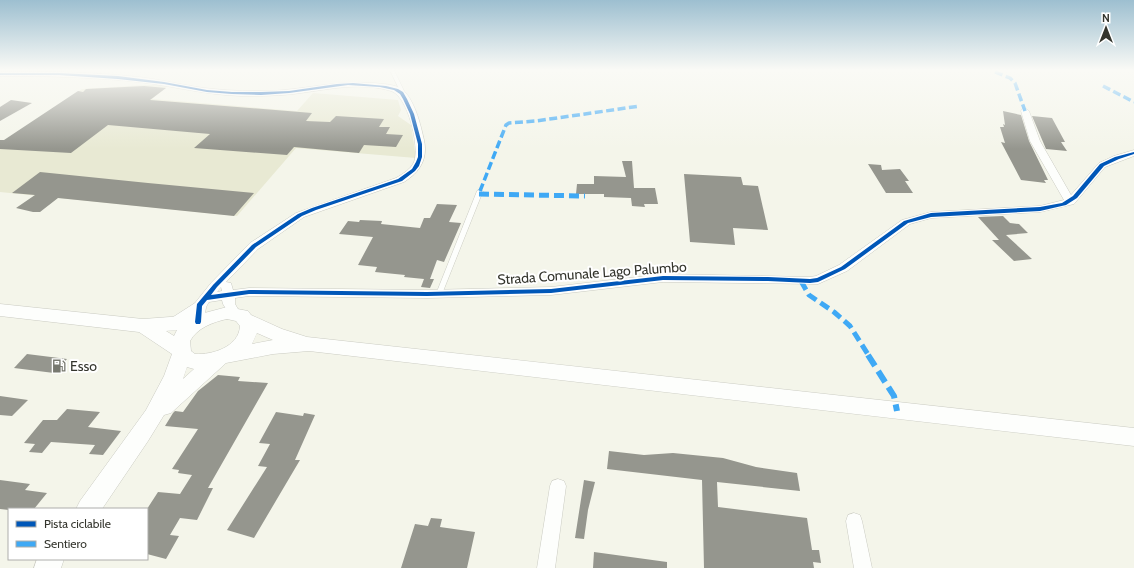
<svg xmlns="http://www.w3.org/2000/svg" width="1134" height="568" viewBox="0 0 1134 568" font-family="Cabin,sans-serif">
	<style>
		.green { fill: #e8e9d3 }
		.building { fill: #95968e }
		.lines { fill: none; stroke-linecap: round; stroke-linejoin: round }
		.service-casing { stroke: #cacbc2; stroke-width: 1 }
		.minor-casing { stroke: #cacbc2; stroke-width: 1 }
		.secondary-casing { stroke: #cacbc2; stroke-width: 1 }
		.service { fill: #fdfefc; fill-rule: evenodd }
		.minor { fill: #fdfefc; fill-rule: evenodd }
		.secondary { fill: #fdfefc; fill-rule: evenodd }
		.quiet-far2 { stroke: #3fa9f5; stroke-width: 3.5; stroke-dasharray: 8 3.5; stroke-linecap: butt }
		.quiet-far1 { stroke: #3fa9f5; stroke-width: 5; stroke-dasharray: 10 5; stroke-linecap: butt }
		.quiet { stroke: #3fa9f5; stroke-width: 6; stroke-dasharray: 13 6; stroke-linecap: butt }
		.cycleway-casing { stroke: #fff; stroke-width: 2 }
		.cycleway { fill: #0057b8; fill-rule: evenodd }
		.labels { text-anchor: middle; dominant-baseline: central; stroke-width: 4; stroke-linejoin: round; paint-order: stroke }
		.street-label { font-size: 14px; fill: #34352d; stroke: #fff }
		.poi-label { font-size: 14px; fill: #34352d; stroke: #fff; text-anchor: start }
	</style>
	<rect width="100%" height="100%" fill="#f4f5ea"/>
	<polygon class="green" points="143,85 169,85 152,99 297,111 313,93 398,100 401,110 398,116 411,125 416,158 296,148 237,216 0,192 0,144 82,89"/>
	<g class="building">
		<polygon points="144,86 166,88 150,100 312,113 306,121 330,122 336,116 384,119 379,127 390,127 386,134 403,135 396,147 364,145 359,153 294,147 287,155 194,148 210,134 108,125 71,153 0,149 0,140 4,140 78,91 83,92 86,89"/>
		<polygon points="11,100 32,103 0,121 0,107"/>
		<polygon points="1003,111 1021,115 1029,141 1048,180 1044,180 1046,183 1021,180 1001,142 1005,143 1000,127 1004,127 1003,124 1005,125"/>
		<polygon points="1032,116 1052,118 1065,142 1061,142 1067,151 1046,149"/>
		<polygon points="622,161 632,161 634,188 655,188 658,204 644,204 645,207 632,206 631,198 604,197 604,194 576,194 577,184 594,184 594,176 626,177"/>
		<polygon points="868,164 881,165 882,170 900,169 909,181 905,181 913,193 886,193"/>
		<polygon points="40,172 148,183 254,193 234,216 58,198 40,212 33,212 16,208 35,195 12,193"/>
		<polygon points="684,174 741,177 743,185 758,186 768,230 733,228 735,245 690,242"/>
		<polygon points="437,204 457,205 449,222 461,223 444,262 437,260 430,279 434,279 430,288 421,287 424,279 404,277 405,275 375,272 377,267 358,265 373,237 339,234 348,221 359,222 360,220 382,221 381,224 420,228 424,218 430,218"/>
		<polygon points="1003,216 1010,223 1019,224 1028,233 1006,235 1032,259 1014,261 992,240 999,240 978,217"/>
		<polygon points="27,354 67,359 54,373 14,368"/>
		<polygon points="218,375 240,377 238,381 268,383 208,488 213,488 197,520 180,518 170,535 179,536 166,559 147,554 147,509 158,492 180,494 192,475 178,473 179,470 172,469 198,429 165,426 173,413 175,411 183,412 198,391"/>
		<polygon points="0,396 28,400 12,416 0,415"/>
		<polygon points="67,409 100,412 88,427 121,431 103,455 89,454 95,445 51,442 42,453 29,452 35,444 24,443 43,420 57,420"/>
		<polygon points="276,412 303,416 304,413 315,415 295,460 300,460 254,538 227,530 267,467 258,466 270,444 259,443"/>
		<polygon points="609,451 644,455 673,453 723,458 756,467 797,473 800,491 717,482 718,507 807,518 812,550 819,550 821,563 813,562 814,568 704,568 702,480 607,469"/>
		<polygon points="0,480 30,484 25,490 47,493 34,509 9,510 0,509"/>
		<polygon points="584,480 595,482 588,510 584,539 575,538"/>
		<polygon points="431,518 442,519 440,527 475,532 467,568 401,568 415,524 428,526"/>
		<polygon points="594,552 667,562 667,568 593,568"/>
	</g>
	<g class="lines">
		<g class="service-casing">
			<g id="service">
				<polygon points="390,70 394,70 405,93 404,94 401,93"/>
				<polygon points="480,189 483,191 442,294 439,296 437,296 436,294 477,191"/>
			</g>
		</g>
		<g class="minor-casing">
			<g id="minor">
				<path d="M0 72C46 71 93 72 139 77 164 80 189 87 214 89 233 91 252 91 271 91 306 89 339 80 374 83 382 84 393 84 400 88 414 96 421 126 424 140 428 159 420 172 404 182L304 217 258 249 226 282 231 283 233 290 249 288 427 290 551 287 663 274 810 277 816 276 839 265 902 220 931 212 1040 206 1064 200 1030 141 1021 111 1022 109 1025 108 1029 111 1040 141 1071 195 1099 163 1114 156 1134 150V156L1105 167 1074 204 1040 212 931 218 910 224 847 271 818 284 663 282 551 295 427 298 249 296 235 298V304L241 314 239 317 235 319 231 317 223 304 222 300 209 302C203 309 207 317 203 325L198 327 193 325 192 322V317L172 329 167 327 166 324 167 321 195 303 211 283 250 243 296 213 396 178C403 174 411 169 414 162 420 147 408 96 391 91 361 82 331 89 301 93 281 96 261 96 241 96 206 95 173 86 139 82 93 77 46 76 0 76ZM221 287 222 291 217 292Z"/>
				<polygon points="558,479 564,481 566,486 555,568 537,568 550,486 552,481"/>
				<polygon points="854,513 860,515 862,521 872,568 854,568 846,521 848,515"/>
			</g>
		</g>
		<g class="secondary-casing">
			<g id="secondary">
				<path d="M0 304 143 319 197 315 227 307 248 311 251 315 282 329 307 337 1134 428V446L309 351 273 354 226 363 171 413 164 415 148 441 102 509H76L80 501 146 410 164 376 172 354 139 332 0 316ZM227 319 236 321 240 326C239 347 212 355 195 354L191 351 190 341C197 328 213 322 227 319ZM177 330 174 336 166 331ZM257 333 273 340 252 344ZM187 367 194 369 183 379Z"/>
				<polygon points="37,559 64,559 61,568 34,568"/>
			</g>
		</g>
		<use href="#service" class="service"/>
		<use href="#minor" class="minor"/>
		<use href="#secondary" class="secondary"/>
		<g class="quiet-far2">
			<polyline points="995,72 1010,78 1015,83 1025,111"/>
			<polyline points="1103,86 1134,102"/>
			<polyline points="480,191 506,125 509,123 536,121 640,106"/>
		</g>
		<g class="quiet-far1">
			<polyline points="479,194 585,196"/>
			<polyline points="801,281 809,295 834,312 850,326 869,356"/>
		</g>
		<polyline class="quiet" points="868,355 894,396 897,411"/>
		<g class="cycleway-casing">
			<polygon id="cycleway" points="0,73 59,73 118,76 164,82 207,90 232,92 261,92 289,91 337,84 353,83 386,86 398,89 403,92 407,99 414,114 422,144 422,157 419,166 415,171 402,181 316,210 302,216 256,247 217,287 211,295 249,290 427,292 551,289 663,276 768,277 810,279 817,278 841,267 904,221 931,213 1040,207 1062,203 1073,196 1100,164 1115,157 1134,152 1134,154 1119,159 1104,166 1077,198 1066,205 1040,211 931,217 908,223 845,269 818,282 810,283 768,281 663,280 551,293 427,296 249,294 207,300 202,306 201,322 200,324 196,324 195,322 197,304 213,285 252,245 298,214 312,208 398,179 412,169 416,162 418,157 418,144 410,114 403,99 400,94 394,90 380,87 348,85 289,93 261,95 232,94 207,92 164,84 118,79 59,75 0,75"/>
		</g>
		<use href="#cycleway" class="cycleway"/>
	</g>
	<linearGradient id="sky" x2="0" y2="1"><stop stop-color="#9dbfd0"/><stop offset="0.47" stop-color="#fafaf6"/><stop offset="1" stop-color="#fafaf6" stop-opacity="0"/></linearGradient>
	<rect width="1134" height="149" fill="url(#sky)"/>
	<defs>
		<g id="fuel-bare" transform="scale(1.08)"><path d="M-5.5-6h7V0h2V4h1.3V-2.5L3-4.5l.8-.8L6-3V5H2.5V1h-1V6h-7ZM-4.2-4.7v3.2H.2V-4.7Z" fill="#77786f" stroke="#fff" stroke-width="2.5" paint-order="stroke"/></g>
	</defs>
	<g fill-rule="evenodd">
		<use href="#fuel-bare" x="59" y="366"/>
	</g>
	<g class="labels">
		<g class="street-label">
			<text transform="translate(592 273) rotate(-4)">Strada Comunale Lago Palumbo</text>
		</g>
		<g class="poi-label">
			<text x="70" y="366">Esso</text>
		</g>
	</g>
	<rect x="8" y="508" width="140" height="52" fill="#ffffff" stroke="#aeaeab"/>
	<rect x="16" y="521" width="20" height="6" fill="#0057b8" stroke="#aeaeab"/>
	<text x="44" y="528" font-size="12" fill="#34352d">Pista ciclabile</text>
	<rect x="16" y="541" width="20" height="6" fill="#3fa9f5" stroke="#aeaeab"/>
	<text x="44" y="548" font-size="12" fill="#34352d">Sentiero</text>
	<g transform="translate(1106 28)" stroke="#ffffff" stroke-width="3" paint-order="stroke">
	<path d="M0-3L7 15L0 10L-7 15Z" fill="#34352d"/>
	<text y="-6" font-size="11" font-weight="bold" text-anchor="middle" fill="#34352d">N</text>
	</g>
</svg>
